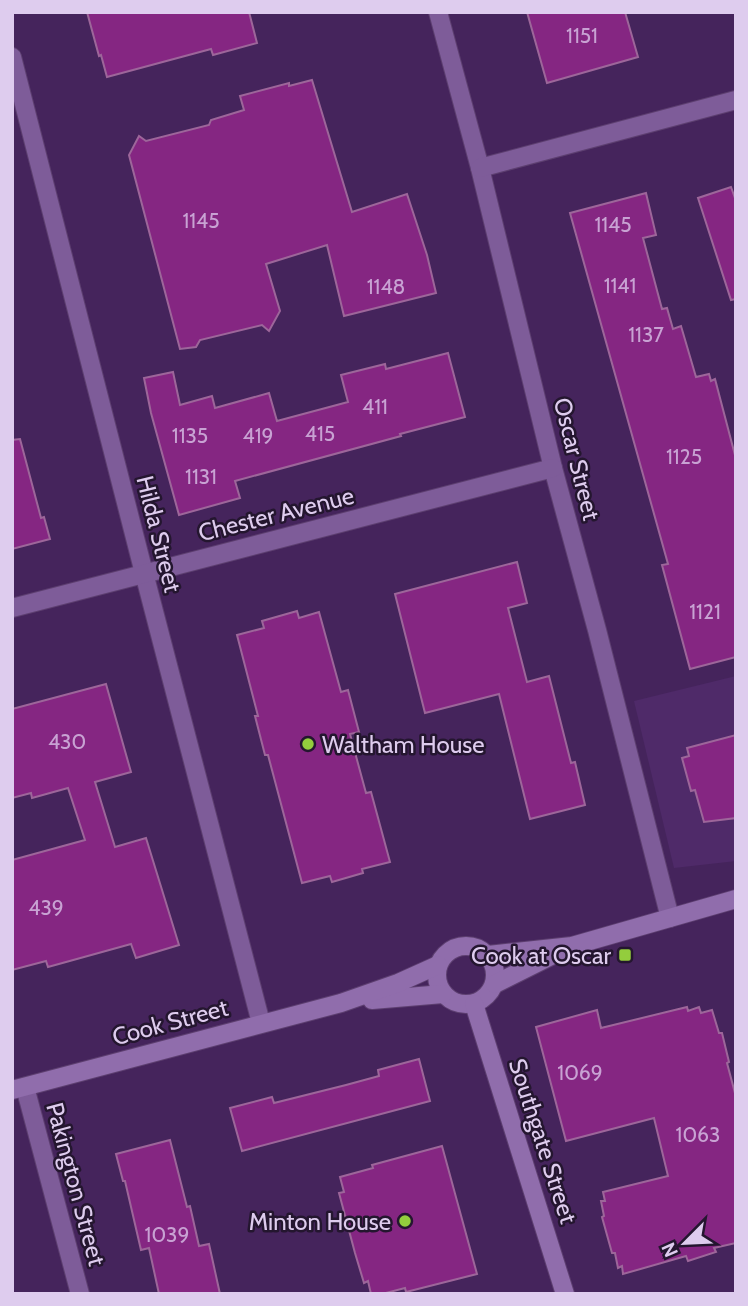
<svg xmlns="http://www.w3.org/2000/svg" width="748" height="1306" viewBox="0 0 748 1306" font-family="Cabin,sans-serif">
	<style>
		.built { fill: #4f2a69 }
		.building { fill: #852682; stroke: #9d669a; stroke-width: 2 }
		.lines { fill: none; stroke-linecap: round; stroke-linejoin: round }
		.street-casing { stroke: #5d3f70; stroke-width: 20 }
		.secondary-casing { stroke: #5d3f70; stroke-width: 20 }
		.street { stroke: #7e5c99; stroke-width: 18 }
		.secondary { stroke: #906dac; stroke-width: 18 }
		.poi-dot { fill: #93cd3d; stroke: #24162f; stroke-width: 2.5 }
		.labels { text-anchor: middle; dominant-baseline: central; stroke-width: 5; stroke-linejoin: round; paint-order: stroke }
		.number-label { font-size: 21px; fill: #c8a2d3 }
		.street-label { font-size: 24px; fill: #deccee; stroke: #24162f }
		.poi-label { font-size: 24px; fill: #deccee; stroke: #24162f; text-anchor: end }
	</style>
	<rect width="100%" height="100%" fill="#45245c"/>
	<polygon class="built" points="736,676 736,861 674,868 634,701"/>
	<g class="building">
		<polygon points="87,12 249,12 257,43 213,55 211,49 107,77 101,55 99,56"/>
		<polygon points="527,12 625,12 638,57 547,83"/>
		<polygon points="312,80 352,212 407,194 427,255 436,293 344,316 327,245 266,264 280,311 269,331 262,325 200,340 196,347 180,349 129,155 139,136 146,141 209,125 211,120 244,110 240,96 289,83 289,86"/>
		<polygon points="731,187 736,201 736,299 731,300 698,198"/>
		<polygon points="646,193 656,235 643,238 662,309 667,308 673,329 681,326 696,377 709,374 711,381 715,379 736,459 736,657 690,669 662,565 668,564 570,213"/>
		<polygon points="448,353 465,417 400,434 401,436 235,481 240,498 179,515 151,413 144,378 173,372 180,405 212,396 215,408 269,393 277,421 348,402 341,375 385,364 386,369"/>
		<polygon points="20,439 41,518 44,517 50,539 12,549 12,440"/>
		<polygon points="517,562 527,603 508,608 527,682 549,676 571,763 575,762 585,805 530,819 499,694 425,713 395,594"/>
		<polygon points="297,611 299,618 319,612 341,692 348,690 359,732 350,734 366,793 371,792 390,862 362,869 363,873 332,882 330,876 302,883 268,755 265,755 255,716 258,716 237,635 264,628 262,621"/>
		<polygon points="106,684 131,772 95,782 115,847 146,838 179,945 136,958 131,944 48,967 46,961 12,970 12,860 85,840 68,788 32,798 31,793 12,798 12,709"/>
		<polygon points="736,735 736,818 704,822 695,790 691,791 682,758 689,756 687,748"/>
		<polygon points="687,1007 688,1011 699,1007 701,1013 712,1010 719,1033 722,1033 729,1062 727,1063 736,1097 736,1243 714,1248 716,1252 688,1261 686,1256 623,1274 622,1266 618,1268 615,1253 612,1253 602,1217 604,1216 601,1201 605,1201 603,1192 668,1176 654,1118 566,1141 536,1027 597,1010 601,1028"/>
		<polygon points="419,1059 430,1101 242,1151 230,1108 272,1097 274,1103 346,1085 379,1076 378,1070"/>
		<polygon points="170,1140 187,1207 190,1206 199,1246 209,1244 220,1294 159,1294 149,1248 141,1250 125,1181 123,1181 116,1154"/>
		<polygon points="442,1146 477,1274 406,1292 405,1288 382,1294 371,1294 368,1281 364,1283 355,1253 339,1193 344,1192 340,1177 373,1168 372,1165"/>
	</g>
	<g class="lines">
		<g class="street-casing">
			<g id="street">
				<polyline points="438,12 480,168 553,468 597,630 670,918"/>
				<polyline points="12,57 144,573 261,1023"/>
				<polyline points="480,168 736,100"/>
				<polyline points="12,608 553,468"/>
				<polyline points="25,1087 80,1294"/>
			</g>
		</g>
		<g class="secondary-casing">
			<g id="secondary">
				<circle cx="466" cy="975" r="29"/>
				<polyline points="488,955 572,946 736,899"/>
				<polyline points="495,984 559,952"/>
				<polyline points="372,1000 443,994"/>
				<polyline points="474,1004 565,1294"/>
				<polyline points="12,1090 341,1003 398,983 438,965"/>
			</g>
		</g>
		<use href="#street" class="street"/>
		<use href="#secondary" class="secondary"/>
	</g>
	<g class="poi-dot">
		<circle cx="308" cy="744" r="7"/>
		<rect x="618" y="948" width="14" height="14" rx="3.5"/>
		<circle cx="405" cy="1221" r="7"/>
	</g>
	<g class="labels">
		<g class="number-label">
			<text x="582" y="35">1151</text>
			<text x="201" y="220">1145</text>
			<text x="613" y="224">1145</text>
			<text x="620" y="285">1141</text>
			<text x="386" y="286">1148</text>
			<text x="646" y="334">1137</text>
			<text x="375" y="406">411</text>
			<text x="320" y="433">415</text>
			<text x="190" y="435">1135</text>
			<text x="258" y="435">419</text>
			<text x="684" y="456">1125</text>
			<text x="201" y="476">1131</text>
			<text x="705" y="611">1121</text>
			<text x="67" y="741">430</text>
			<text x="46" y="907">439</text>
			<text x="580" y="1072">1069</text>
			<text x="698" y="1134">1063</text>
			<text x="167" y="1234">1039</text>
		</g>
		<g class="street-label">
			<text transform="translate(577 459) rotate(76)">Oscar Street</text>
			<text transform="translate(276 514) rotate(-14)">Chester Avenue</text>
			<text transform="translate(159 534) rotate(76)">Hilda Street</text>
			<text transform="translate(170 1022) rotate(-15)">Cook Street</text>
			<text transform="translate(543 1141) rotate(72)">Southgate Street</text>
			<text transform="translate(76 1184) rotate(75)">Pakington Street</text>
		</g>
		<g class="poi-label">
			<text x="322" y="744" text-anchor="start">Waltham House</text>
			<text x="611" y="955">Cook at Oscar</text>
			<text x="391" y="1221">Minton House</text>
		</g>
	</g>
	<rect width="748" height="1306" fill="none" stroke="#deccee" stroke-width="28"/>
	<g transform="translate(685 1243) rotate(246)" stroke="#24162f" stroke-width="5" paint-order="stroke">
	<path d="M0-5L12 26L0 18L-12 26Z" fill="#deccee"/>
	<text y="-10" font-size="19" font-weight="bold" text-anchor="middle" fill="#deccee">N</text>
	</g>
</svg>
